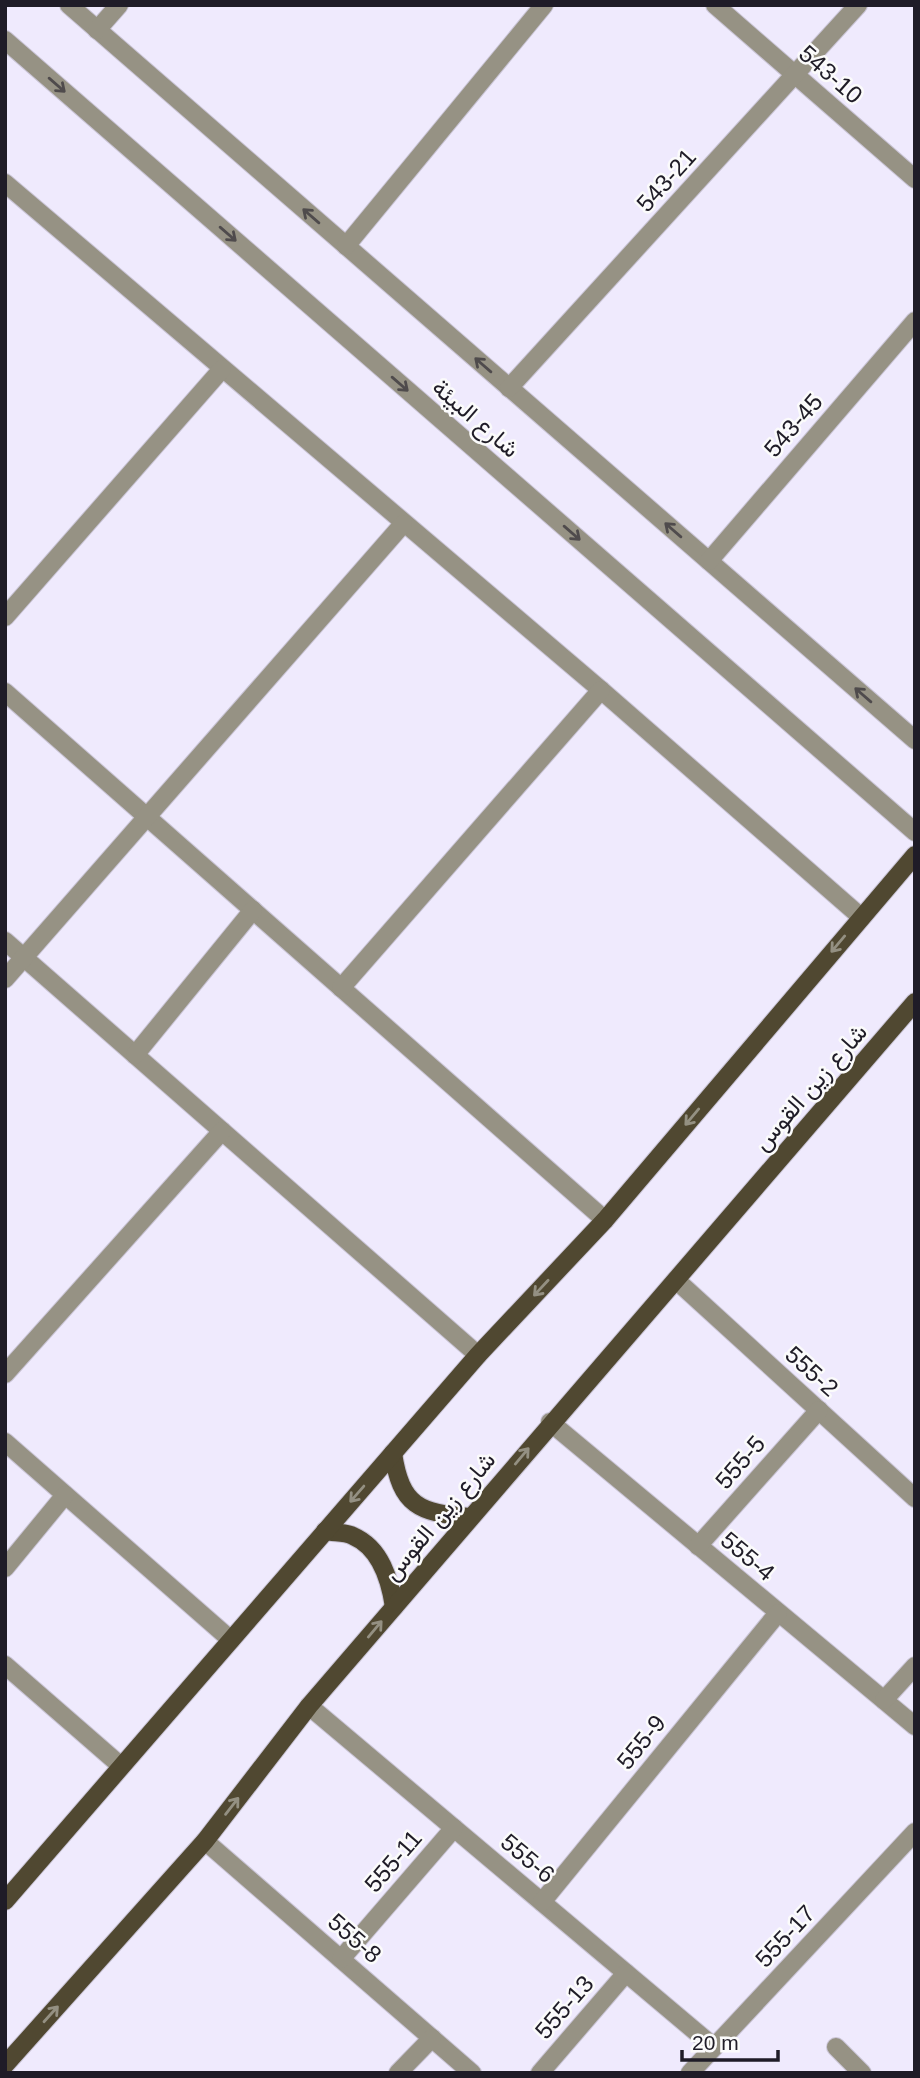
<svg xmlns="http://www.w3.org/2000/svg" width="920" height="2078" viewBox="0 0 920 2078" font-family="Arial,Vazirmatn,sans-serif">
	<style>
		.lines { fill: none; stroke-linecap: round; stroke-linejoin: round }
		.minor-casing { stroke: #cac5d6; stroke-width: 20 }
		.major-casing { stroke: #cac5d6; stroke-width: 20 }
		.minor { stroke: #969284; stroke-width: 18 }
		.major { stroke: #504831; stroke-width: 18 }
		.oneway { stroke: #4f4b4c }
		.oneway2 { stroke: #949082 }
		.labels { text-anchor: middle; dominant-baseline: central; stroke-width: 5; stroke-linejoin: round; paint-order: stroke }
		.street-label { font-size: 24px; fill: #1f1c27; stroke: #fbfbfb }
	</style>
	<rect width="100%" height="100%" fill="#efeafd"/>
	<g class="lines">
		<g class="minor-casing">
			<g id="minor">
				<polyline points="69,5 915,740"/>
				<polyline points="715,5 915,179"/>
				<polyline points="97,30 119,5"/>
				<polyline points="5,40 915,832"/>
				<polyline points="5,183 601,690 861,917"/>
				<polyline points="346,246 544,5"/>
				<polyline points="509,388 858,5"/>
				<polyline points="709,561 915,321"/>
				<polyline points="5,617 222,369"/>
				<polyline points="5,692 605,1220"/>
				<polyline points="5,941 478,1355"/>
				<polyline points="5,979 403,524"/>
				<polyline points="341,988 601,690"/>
				<polyline points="135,1055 253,910"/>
				<polyline points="676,1280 915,1498"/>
				<polyline points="5,1374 222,1131"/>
				<polyline points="550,1422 915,1726"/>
				<polyline points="5,1442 231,1640"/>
				<polyline points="698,1546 819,1410"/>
				<polyline points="5,1568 65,1495"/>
				<polyline points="5,1665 121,1766"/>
				<polyline points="884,1700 915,1666"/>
				<polyline points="309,1706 714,2047"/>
				<polyline points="205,1841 472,2073"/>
				<polyline points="542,1902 778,1613"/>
				<polyline points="341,1959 454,1828"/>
				<polyline points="836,2047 862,2073"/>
				<polyline points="398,2073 432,2038"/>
				<polyline points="540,2073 626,1973"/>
				<polyline points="690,2073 915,1832"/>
			</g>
		</g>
		<g class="major-casing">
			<g id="major">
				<path d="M393 1453C401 1506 419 1513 470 1517"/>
				<path d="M325 1531C334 1533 346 1532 353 1536 381 1548 390 1580 394 1607"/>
				<polyline points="5,1901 478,1355 605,1220 915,855"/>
				<polyline points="5,2065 205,1841 309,1706 915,1002"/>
			</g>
		</g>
		<use href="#minor" class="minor"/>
		<use href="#major" class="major"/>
	</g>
	<defs><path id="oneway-shaft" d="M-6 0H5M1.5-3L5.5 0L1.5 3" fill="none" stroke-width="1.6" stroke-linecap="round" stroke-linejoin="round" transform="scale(1.75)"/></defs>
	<g class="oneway">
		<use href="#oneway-shaft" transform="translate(57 85) rotate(41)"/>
		<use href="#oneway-shaft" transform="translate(311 216) rotate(-139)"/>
		<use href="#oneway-shaft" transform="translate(228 234) rotate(41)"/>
		<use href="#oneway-shaft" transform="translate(483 365) rotate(-139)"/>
		<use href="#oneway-shaft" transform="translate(400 384) rotate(41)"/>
		<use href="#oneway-shaft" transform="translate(673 530) rotate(-139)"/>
		<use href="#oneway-shaft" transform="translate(572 533) rotate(41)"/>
		<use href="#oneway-shaft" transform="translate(863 695) rotate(-139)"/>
	</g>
	<g class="oneway2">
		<use href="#oneway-shaft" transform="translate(838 944) rotate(130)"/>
		<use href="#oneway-shaft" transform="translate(692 1117) rotate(130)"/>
		<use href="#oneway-shaft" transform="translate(541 1288) rotate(133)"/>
		<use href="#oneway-shaft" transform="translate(522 1456) rotate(-50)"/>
		<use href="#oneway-shaft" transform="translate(357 1494) rotate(131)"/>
		<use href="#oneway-shaft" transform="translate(375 1629) rotate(-50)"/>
		<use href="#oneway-shaft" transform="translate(232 1806) rotate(-52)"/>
		<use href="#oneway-shaft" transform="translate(51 2014) rotate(-48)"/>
	</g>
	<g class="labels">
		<g class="street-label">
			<text transform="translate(831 74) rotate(41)">543-10</text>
			<text transform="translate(666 180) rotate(-48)">543-21</text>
			<text transform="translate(476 418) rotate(41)">شارع البيئة</text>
			<text transform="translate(793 425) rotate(-49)">543-45</text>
			<text transform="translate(810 1087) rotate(-49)">شارع زين القوس</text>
			<text transform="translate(812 1371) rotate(42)">555-2</text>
			<text transform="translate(740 1462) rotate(-49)">555-5</text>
			<text transform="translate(439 1516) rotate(-50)">شارع زين القوس</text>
			<text transform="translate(748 1556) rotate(40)">555-4</text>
			<text transform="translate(641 1742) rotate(-51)">555-9</text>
			<text transform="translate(528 1858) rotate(40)">555-6</text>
			<text transform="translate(393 1861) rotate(-49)">555-11</text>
			<text transform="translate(785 1936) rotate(-47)">555-17</text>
			<text transform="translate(355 1938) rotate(41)">555-8</text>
			<text transform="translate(564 2007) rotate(-49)">555-13</text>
		</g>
	</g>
	<rect width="920" height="2078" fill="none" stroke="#1f1c27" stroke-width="14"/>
	<path d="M682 2050v10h96v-10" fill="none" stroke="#1f1c27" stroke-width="3.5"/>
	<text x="692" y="2050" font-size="21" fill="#1f1c27" stroke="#fbfbfb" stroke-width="5" paint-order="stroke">20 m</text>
</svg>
